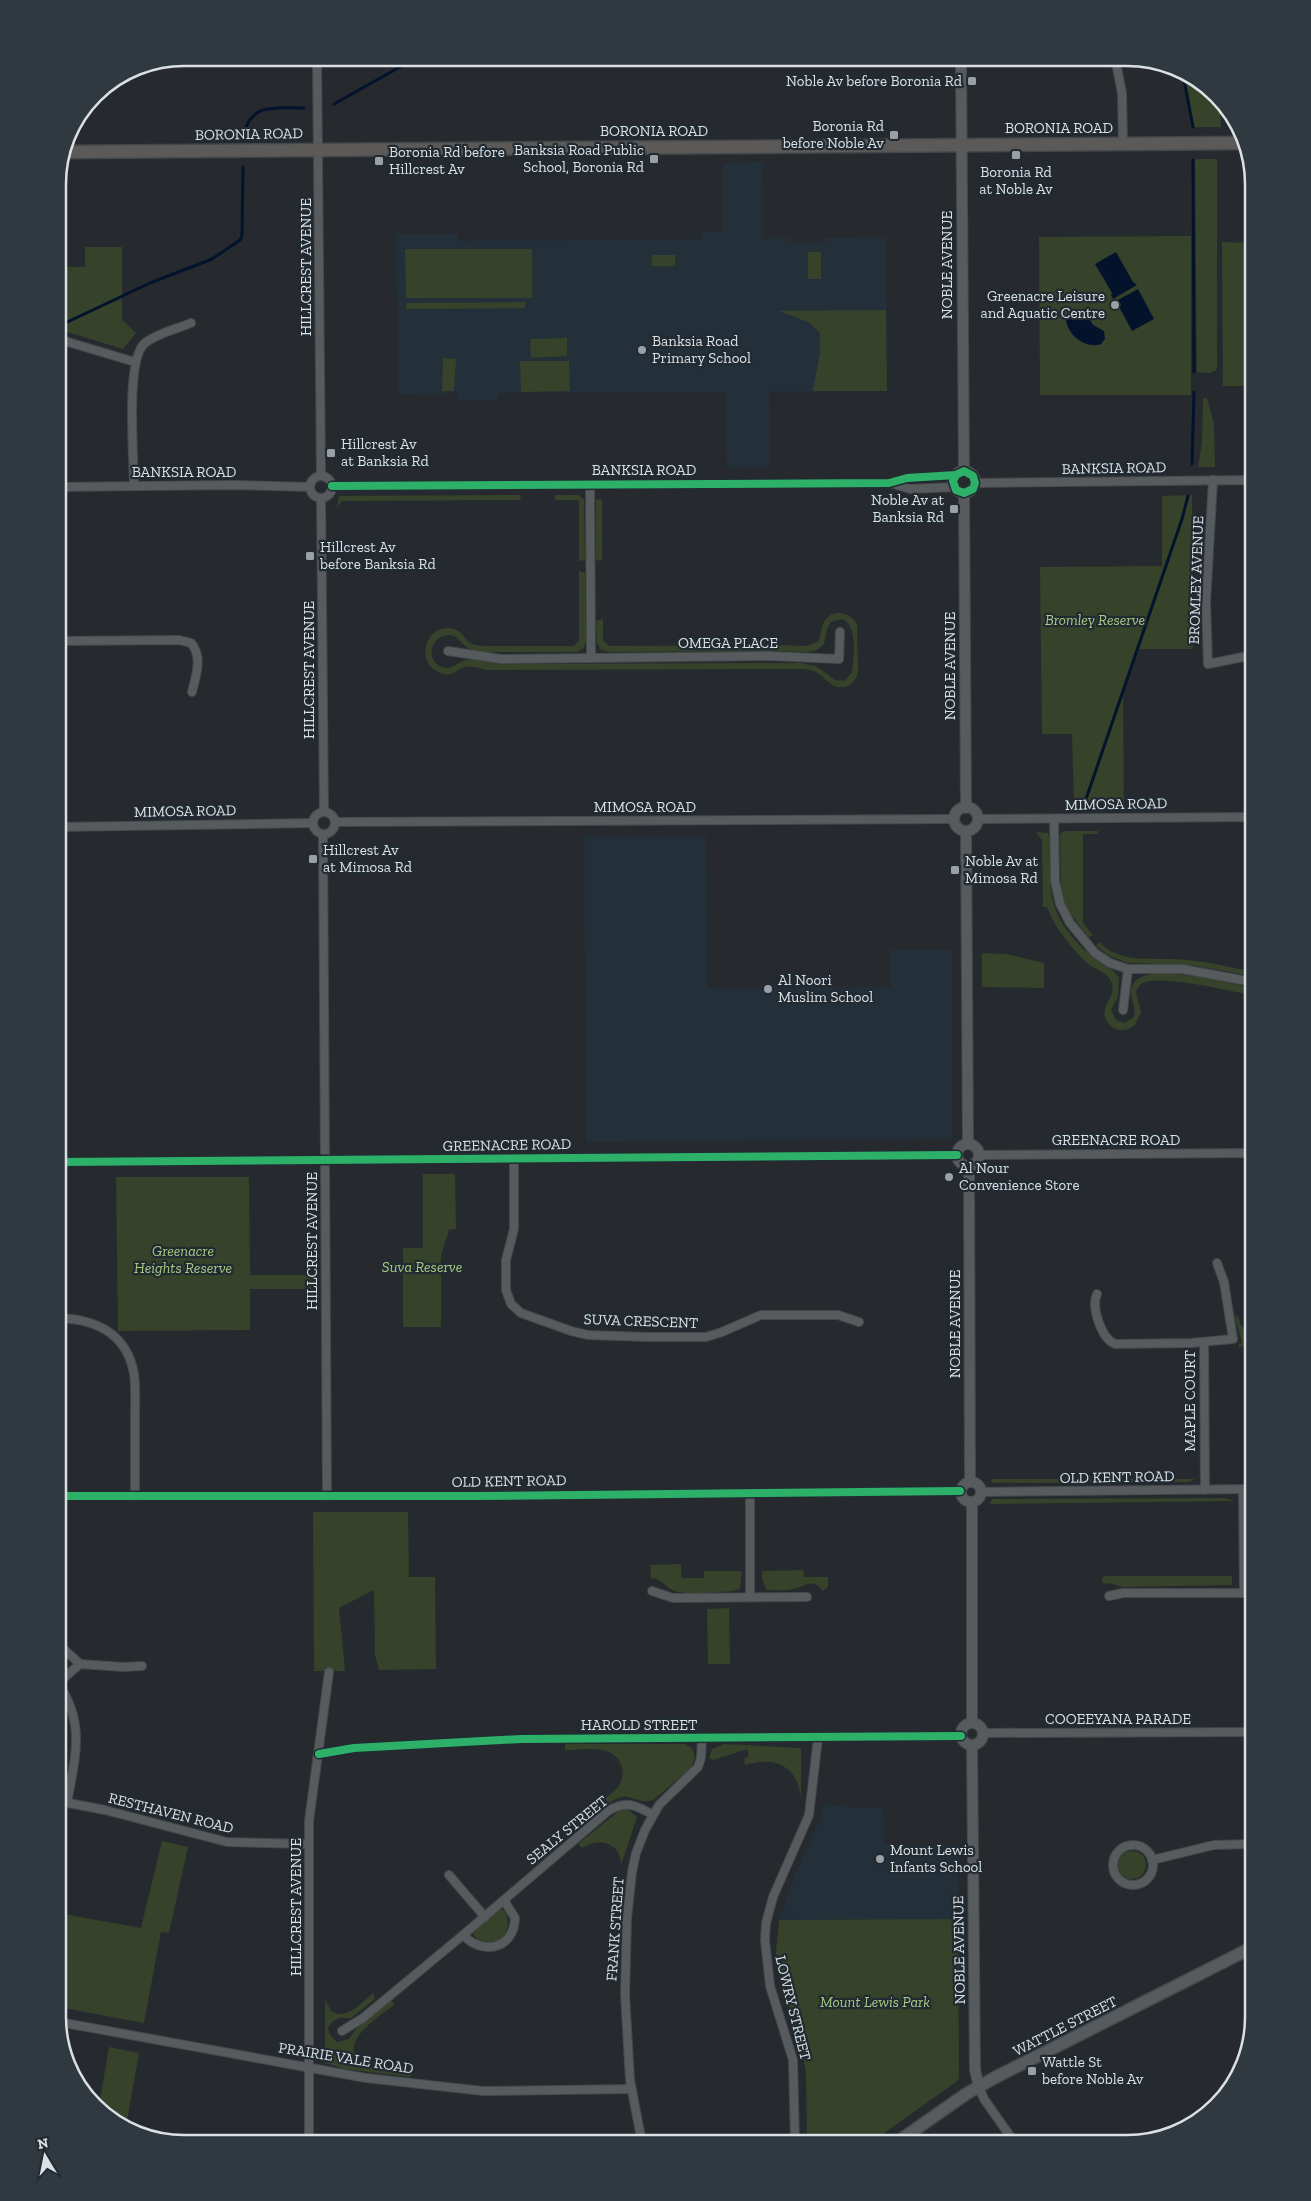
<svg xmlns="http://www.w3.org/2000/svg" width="1311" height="2201" viewBox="0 0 1311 2201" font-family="'Zilla Slab',serif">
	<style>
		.built { fill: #23303a }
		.green { fill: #36422a }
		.water { fill: #03132c }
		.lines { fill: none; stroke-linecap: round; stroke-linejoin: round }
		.stream { stroke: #03132c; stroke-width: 3 }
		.minor-casing { stroke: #44484b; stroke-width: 10 }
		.tertiary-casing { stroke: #44484b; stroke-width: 12 }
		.secondary-casing { stroke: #44484b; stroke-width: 14 }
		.primary-casing { stroke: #44484b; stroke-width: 15 }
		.minor { stroke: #575b5e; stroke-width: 8 }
		.tertiary { stroke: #575b5e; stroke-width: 10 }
		.secondary { stroke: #575b5e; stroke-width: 11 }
		.primary { stroke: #5b5a58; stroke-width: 12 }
		.cycleway-casing { stroke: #222a32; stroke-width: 11 }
		.cycleway { stroke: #2db169; stroke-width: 8 }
		.poi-dot { fill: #9ba0a4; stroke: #222a32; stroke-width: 2 }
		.labels { text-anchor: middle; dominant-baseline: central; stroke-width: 4.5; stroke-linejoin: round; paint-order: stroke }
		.poi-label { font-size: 15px; fill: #dae0e4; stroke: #222a32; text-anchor: start }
		.street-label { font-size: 15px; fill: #dae0e4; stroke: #222a32 }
		.park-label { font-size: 15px; font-style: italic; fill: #a7cc82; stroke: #222a32 }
		.rim { fill: none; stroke: #dae0e4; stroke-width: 2.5 }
	</style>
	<rect width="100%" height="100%" fill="#262a2e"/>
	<g class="built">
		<polygon points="763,162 764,239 790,238 790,243 824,243 825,238 886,237 887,391 769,392 770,468 727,468 726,392 498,393 497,400 458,401 458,393 398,394 396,234 457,234 458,241 702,239 702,232 723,231 723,163"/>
		<polygon points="584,836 706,836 707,988 891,987 891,950 952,950 952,1139 586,1142"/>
		<polygon points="824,1804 856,1808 883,1808 884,1845 958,1845 958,1919 779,1920 795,1874 819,1823"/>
	</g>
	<g class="green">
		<polygon points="1181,73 1197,79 1220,105 1221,127 1191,127 1191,117"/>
		<polygon points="1195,159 1217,159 1217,367 1216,370 1210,373 1197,372"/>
		<polygon points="1191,236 1191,395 1040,395 1039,237"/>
		<polygon points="1222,242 1253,243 1253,386 1223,386"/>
		<polygon points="85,247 122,247 122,320 136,333 123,349 61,330 61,267 85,267"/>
		<polygon points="405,249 532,249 532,298 406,298"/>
		<rect x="808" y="252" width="13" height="27"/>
		<polygon points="675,255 675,266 652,266 652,255"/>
		<polygon points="525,302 525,308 406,309 406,303"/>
		<polygon points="886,310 887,391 813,391 820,352 820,333 808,322 779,311"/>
		<polygon points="567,338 567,356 531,358 530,339"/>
		<polygon points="443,358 456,359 454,391 442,391"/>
		<polygon points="520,361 569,361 570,391 521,392"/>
		<polygon points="1203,398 1207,398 1214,424 1215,467 1198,467 1202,443"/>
		<polygon points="520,495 521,500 342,501 337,507 339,496"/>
		<polygon points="555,495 578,495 584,499 585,560 579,561 579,500 555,500"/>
		<polygon points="1192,495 1193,649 1139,649 1123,695 1124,803 1074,802 1072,734 1042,734 1040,567 1162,566 1162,496"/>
		<polygon points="596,499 602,500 602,560 599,561 596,559"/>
		<path d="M579 571 585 573 586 642 583 649 576 652H483C477 651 472 651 468 648 461 644 458 635 449 635 431 635 424 660 442 667 452 671 458 661 467 660 479 659 494 664 506 664L800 663 816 666 835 680 845 681 852 672C854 658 858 625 842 619L831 622 827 629 824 644 817 650 808 652 778 651 610 652 601 650 597 643 596 621 603 619V640L609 646 772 645 807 646 818 641C822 635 820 628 824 622 832 608 850 612 857 624L858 671 856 678 850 685C835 692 830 682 819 674 814 670 807 669 800 669L488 670C482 669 470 665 465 667 456 670 452 677 441 673 416 665 423 627 449 628 461 629 462 636 470 643 474 646 481 645 485 646H574L579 640Z"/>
		<polygon points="1066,831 1098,831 1098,834 1083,834 1083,923 1093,935 1088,937 1067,909 1063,898 1061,885 1060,836 1061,833"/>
		<path d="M1036 832 1048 833 1049 836C1052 888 1043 911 1087 952 1096 961 1114 968 1119 978L1118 996 1111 1010 1116 1020 1124 1023 1133 1018C1139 1007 1126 996 1133 984 1147 959 1229 985 1253 987V990H1250V995H1253V1053H1250V995L1241 993C1221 989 1159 975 1143 983 1139 985 1137 988 1136 992L1141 1012 1135 1025C1131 1028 1127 1030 1121 1030 1116 1030 1111 1027 1108 1023 1096 1007 1119 996 1111 981 1107 972 1094 969 1087 963 1071 948 1055 928 1047 907H1043L1042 840Z"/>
		<path d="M1099 942C1122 966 1157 956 1188 960 1209 962 1229 967 1250 971V973H1253V976L1190 965 1128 963 1110 956 1096 946Z"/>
		<polygon points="982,953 1006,954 1044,963 1044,988 982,987"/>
		<polygon points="423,1174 455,1174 456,1229 449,1230 441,1255 441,1327 403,1327 403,1248 423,1248"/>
		<polygon points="249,1177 250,1275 311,1275 311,1289 250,1289 250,1330 118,1331 116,1177"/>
		<polygon points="1238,1316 1241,1326 1246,1328 1253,1328 1253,1345 1239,1347 1239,1344 1242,1343 1235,1317"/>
		<polygon points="991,1479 1195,1479 1189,1482 992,1483"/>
		<polygon points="1225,1498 1234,1501 990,1504 992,1499 995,1499"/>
		<polygon points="313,1512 408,1512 409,1577 435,1577 436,1669 379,1670 375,1655 374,1590 339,1608 345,1671 314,1671"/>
		<path d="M681 1564V1578H704V1571H742L740 1589 733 1591C715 1592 695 1595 678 1592 667 1590 662 1578 651 1578L650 1565Z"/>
		<path d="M803 1570 804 1577H828V1587L822 1591C815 1577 805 1586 794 1589 786 1591 777 1590 769 1590L766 1589 762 1578V1571Z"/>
		<polygon points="1104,1576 1232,1576 1232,1585 1122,1587 1110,1583 1104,1584 1101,1579"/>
		<polygon points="729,1608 730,1664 708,1664 707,1609"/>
		<path d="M565 1744H685L692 1748 695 1757 691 1768 653 1800C635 1806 631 1788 609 1803L604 1799C609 1795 615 1791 619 1786 627 1772 621 1755 606 1751 593 1747 578 1750 565 1750Z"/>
		<path d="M724 1744 801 1748V1798C797 1765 775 1756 745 1765L744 1759 749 1756 747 1749 713 1760 709 1758 712 1749Z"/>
		<path d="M620 1810H629L637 1817 621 1865C621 1842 598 1837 582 1848L578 1844Z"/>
		<polygon points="162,1841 188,1847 169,1933 161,1932 144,2023 58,2007 58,1913 141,1928"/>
		<circle cx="1132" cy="1865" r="14"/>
		<path d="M501 1909 505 1911C517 1939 486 1953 473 1934L475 1929Z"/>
		<polygon points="958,1919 959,2078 956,2082 870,2143 807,2143 806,2073 801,2043 778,1971 776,1952 779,1920"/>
		<path d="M373 1993 375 1999 351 2018H340L333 2021 328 2028 330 2035 337 2042 349 2039 356 2029 390 2000 395 2004C382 2015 346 2036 355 2056 357 2061 362 2065 367 2066 381 2070 398 2070 414 2071L410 2077 345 2069 325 2063V1999L331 2011C347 2021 361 2003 373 1993Z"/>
		<polygon points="109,2047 139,2053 126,2126 114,2122 99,2105"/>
	</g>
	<g class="water">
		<polygon points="1116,252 1133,282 1137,285 1113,299 1111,295 1112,293 1095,264"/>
		<polygon points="1138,289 1154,319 1132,331 1116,301"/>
		<path d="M1079 309 1087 314 1093 325 1104 331 1105 339 1101 344C1085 350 1065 333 1066 317L1071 311Z"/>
	</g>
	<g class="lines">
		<g class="stream">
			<polyline points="1183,74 1193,127"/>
			<polyline points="334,104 416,58"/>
			<path d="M244 135C250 102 277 108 304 108"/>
			<polyline points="1193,160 1194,372"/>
			<polyline points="61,325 150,283 212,259 240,240 242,236 243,167"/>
			<polyline points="1192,464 1194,392"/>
			<polyline points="1085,802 1182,519 1188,496"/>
		</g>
		<g class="minor-casing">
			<g id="minor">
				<polyline points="317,58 321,476"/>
				<polyline points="1115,58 1122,93 1123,144"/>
				<polyline points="58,339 135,362"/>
				<circle cx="321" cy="487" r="11"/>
				<polyline points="1213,480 1206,602 1208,664 1253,655"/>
				<polyline points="890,483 910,489 954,487"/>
				<polyline points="975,483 1253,480"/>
				<polyline points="590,484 591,657"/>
				<path d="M134 485C134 458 125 359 145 343 158 333 177 329 191 323"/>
				<polyline points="332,486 889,483 907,478 956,475"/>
				<polyline points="58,487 232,485 310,487"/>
				<polyline points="321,498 324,812"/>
				<path d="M58 641 179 640 191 643C203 656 196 676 192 692"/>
				<polyline points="448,651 501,659 770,656 839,659 840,632"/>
				<circle cx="324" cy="823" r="11"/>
				<polyline points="978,819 1253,817"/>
				<polyline points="1054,819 1055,881 1060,904 1070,923 1095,953 1110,963 1128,969 1182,969 1253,982"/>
				<polyline points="335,822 955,819"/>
				<polyline points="58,827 312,823"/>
				<polyline points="323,835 327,1497"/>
				<polyline points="1123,1010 1128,969"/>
				<polyline points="979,1155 1253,1153"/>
				<polyline points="514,1159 514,1229 506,1260 506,1290 511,1304 521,1313 571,1331 588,1335 648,1337 706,1337 722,1332 761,1315 838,1315 859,1322"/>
				<polyline points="58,1162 957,1155"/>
				<path d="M1097 1294C1091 1307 1101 1338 1115 1344L1191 1343 1233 1339 1224 1282 1217 1263"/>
				<path d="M58 1318C95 1319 127 1333 134 1374 136 1389 135 1405 135 1420 135 1446 135 1472 135 1497"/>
				<polyline points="1204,1342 1205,1490"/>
				<polyline points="1243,1489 1244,1593"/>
				<polyline points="981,1492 1253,1489"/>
				<polyline points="750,1493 750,1597"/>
				<polyline points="58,1496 475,1496 960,1491"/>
				<polyline points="652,1591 673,1598 807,1597"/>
				<polyline points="1109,1596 1123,1593 1253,1593"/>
				<polyline points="58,1644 80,1664"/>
				<polyline points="983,1733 1253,1732"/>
				<polyline points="319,1754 354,1748 521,1739 961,1736"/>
				<polyline points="58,1801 105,1810 227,1842 309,1844"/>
				<path d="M67 1803C75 1757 86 1724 58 1683L80 1664 123 1667 142 1666"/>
				<circle cx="1133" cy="1865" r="20"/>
				<polyline points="1152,1860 1214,1845 1253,1844"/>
				<polyline points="449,1875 485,1917"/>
				<path d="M463 1935C483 1956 514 1949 515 1918L504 1900"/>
				<polyline points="59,2022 366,2078 483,2091 631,2089"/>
				<path d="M342 2031 363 2018 463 1935 608 1811C626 1800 636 1805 653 1815"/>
				<polyline points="979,2087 984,2099 1015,2143"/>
				<polyline points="309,2143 309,1821 329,1672"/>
				<polyline points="642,2143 630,2080 625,1994 627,1918 632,1872 636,1853 645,1830 659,1805 698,1767 701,1758 702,1738"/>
				<polyline points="795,2143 793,2060 770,1986 765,1940 766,1923 773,1897 809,1815 818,1738"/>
			</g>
		</g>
		<g class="tertiary-casing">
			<g id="tertiary">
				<polyline points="961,58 964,471"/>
				<circle cx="964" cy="482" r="11"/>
				<polyline points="964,493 966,808"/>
				<circle cx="966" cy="819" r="12"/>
				<polyline points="966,831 968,1144"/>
				<circle cx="968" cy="1155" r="11"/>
				<polyline points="969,1166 970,1482"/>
				<circle cx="971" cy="1492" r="10"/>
				<polyline points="972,1502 972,1722"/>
				<circle cx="972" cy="1734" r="11"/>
				<polyline points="972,1745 975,2070 979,2087"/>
			</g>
		</g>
		<g class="secondary-casing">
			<polyline id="secondary" points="896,2143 966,2094 994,2078 1253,1947"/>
		</g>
		<g class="primary-casing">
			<polyline id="primary" points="63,152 1244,143"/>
		</g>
		<use href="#minor" class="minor"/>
		<use href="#tertiary" class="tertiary"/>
		<use href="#secondary" class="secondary"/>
		<use href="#primary" class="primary"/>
		<g class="cycleway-casing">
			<g id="cycleway">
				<polyline points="332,486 889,483 907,478 956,475 964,471 973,476 975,483 973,489 964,493 956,490 953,481 956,475"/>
				<polyline points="58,1162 957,1155"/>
				<polyline points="58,1496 475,1496 960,1491"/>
				<polyline points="319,1754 354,1748 521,1739 961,1736"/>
			</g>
		</g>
		<use href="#cycleway" class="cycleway"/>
	</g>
	<g class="poi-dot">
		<rect x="967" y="76" width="10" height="10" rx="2.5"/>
		<rect x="889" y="130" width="10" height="10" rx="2.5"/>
		<rect x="1011" y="150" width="10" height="10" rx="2.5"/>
		<rect x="649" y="154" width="10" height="10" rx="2.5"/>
		<rect x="374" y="156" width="10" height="10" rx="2.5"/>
		<circle cx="1115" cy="305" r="5"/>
		<circle cx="642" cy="350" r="5"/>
		<rect x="326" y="448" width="10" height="10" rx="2.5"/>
		<rect x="949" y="504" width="10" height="10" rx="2.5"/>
		<rect x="305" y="551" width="10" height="10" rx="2.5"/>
		<rect x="308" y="854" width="10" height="10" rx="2.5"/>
		<rect x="950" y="865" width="10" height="10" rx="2.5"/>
		<circle cx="768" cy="989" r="5"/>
		<circle cx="949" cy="1177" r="5"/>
		<circle cx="880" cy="1859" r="5"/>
		<rect x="1027" y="2066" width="10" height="10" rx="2.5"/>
	</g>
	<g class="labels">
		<g class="poi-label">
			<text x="962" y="81" text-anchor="end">Noble Av before Boronia Rd</text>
			<text x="884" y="126" text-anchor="end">Boronia Rd<tspan x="884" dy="17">before Noble Av</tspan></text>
			<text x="644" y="150" text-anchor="end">Banksia Road Public<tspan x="644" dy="17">School, Boronia Rd</tspan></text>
			<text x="389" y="152">Boronia Rd before<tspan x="389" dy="17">Hillcrest Av</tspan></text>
			<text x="1016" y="172" text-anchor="middle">Boronia Rd<tspan x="1016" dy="17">at Noble Av</tspan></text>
			<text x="1105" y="296" text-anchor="end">Greenacre Leisure<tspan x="1105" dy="17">and Aquatic Centre</tspan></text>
			<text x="652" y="341">Banksia Road<tspan x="652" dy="17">Primary School</tspan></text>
			<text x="341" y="444">Hillcrest Av<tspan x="341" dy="17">at Banksia Rd</tspan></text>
			<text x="944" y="500" text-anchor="end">Noble Av at<tspan x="944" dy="17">Banksia Rd</tspan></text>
			<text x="320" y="547">Hillcrest Av<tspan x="320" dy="17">before Banksia Rd</tspan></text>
			<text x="323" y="850">Hillcrest Av<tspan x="323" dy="17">at Mimosa Rd</tspan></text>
			<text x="965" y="861">Noble Av at<tspan x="965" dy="17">Mimosa Rd</tspan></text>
			<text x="778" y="980">Al Noori<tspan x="778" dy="17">Muslim School</tspan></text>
			<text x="959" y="1168">Al Nour<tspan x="959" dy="17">Convenience Store</tspan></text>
			<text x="890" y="1850">Mount Lewis<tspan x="890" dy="17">Infants School</tspan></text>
			<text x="1042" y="2062">Wattle St<tspan x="1042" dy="17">before Noble Av</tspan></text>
		</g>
		<g class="street-label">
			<text x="1059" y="128">BORONIA ROAD</text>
			<text x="654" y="131">BORONIA ROAD</text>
			<text transform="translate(249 134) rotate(-1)">BORONIA ROAD</text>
			<text transform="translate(947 265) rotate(-90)">NOBLE AVENUE</text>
			<text transform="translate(306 267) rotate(-90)">HILLCREST AVENUE</text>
			<text transform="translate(1114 468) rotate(-1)">BANKSIA ROAD</text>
			<text x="644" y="470">BANKSIA ROAD</text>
			<text x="184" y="472">BANKSIA ROAD</text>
			<text transform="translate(1196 580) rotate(-88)">BROMLEY AVENUE</text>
			<text x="728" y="643">OMEGA PLACE</text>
			<text transform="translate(950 666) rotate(-90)">NOBLE AVENUE</text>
			<text transform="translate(309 670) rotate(-90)">HILLCREST AVENUE</text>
			<text transform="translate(1116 804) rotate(-1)">MIMOSA ROAD</text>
			<text x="645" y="807">MIMOSA ROAD</text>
			<text transform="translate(185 811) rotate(-1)">MIMOSA ROAD</text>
			<text x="1116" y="1140">GREENACRE ROAD</text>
			<text transform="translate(507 1145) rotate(-1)">GREENACRE ROAD</text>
			<text transform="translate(312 1241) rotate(-90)">HILLCREST AVENUE</text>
			<text transform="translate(641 1321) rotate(2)">SUVA CRESCENT</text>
			<text transform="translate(955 1324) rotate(-90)">NOBLE AVENUE</text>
			<text transform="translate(1190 1401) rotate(-90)">MAPLE COURT</text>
			<text transform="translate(1117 1477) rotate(-1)">OLD KENT ROAD</text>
			<text transform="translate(509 1481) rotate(-1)">OLD KENT ROAD</text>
			<text x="1118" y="1719">COOEEYANA PARADE</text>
			<text x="639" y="1725">HAROLD STREET</text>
			<text transform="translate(171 1813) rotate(14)">RESTHAVEN ROAD</text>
			<text transform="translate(567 1830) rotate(-39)">SEALY STREET</text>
			<text transform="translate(296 1907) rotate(-90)">HILLCREST AVENUE</text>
			<text transform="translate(615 1929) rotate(-86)">FRANK STREET</text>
			<text transform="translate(959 1950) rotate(-91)">NOBLE AVENUE</text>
			<text transform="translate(793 2008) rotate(76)">LOWRY STREET</text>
			<text transform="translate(1065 2026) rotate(-27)">WATTLE STREET</text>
			<text transform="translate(346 2058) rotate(9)">PRAIRIE VALE ROAD</text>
		</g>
		<g class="park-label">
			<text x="1095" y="620">Bromley Reserve</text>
			<text x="183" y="1251">Greenacre<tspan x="183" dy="17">Heights Reserve</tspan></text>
			<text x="422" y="1267">Suva Reserve</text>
			<text x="875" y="2002">Mount Lewis Park</text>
		</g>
	</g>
	<path d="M0 0H1311V2201H0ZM184 66H1127A118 118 0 0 1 1245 184V2017A118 118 0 0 1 1127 2135H184A118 118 0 0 1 66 2017V184A118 118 0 0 1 184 66Z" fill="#313940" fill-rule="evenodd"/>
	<path class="rim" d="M184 66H1127A118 118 0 0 1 1245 184V2017A118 118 0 0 1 1127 2135H184A118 118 0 0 1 66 2017V184A118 118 0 0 1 184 66Z"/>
	<g transform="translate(45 2156) rotate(350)" stroke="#222a32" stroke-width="4" paint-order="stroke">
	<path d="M0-4L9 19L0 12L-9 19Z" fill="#dae0e4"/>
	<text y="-8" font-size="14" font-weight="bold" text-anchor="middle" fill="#dae0e4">N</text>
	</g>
</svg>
